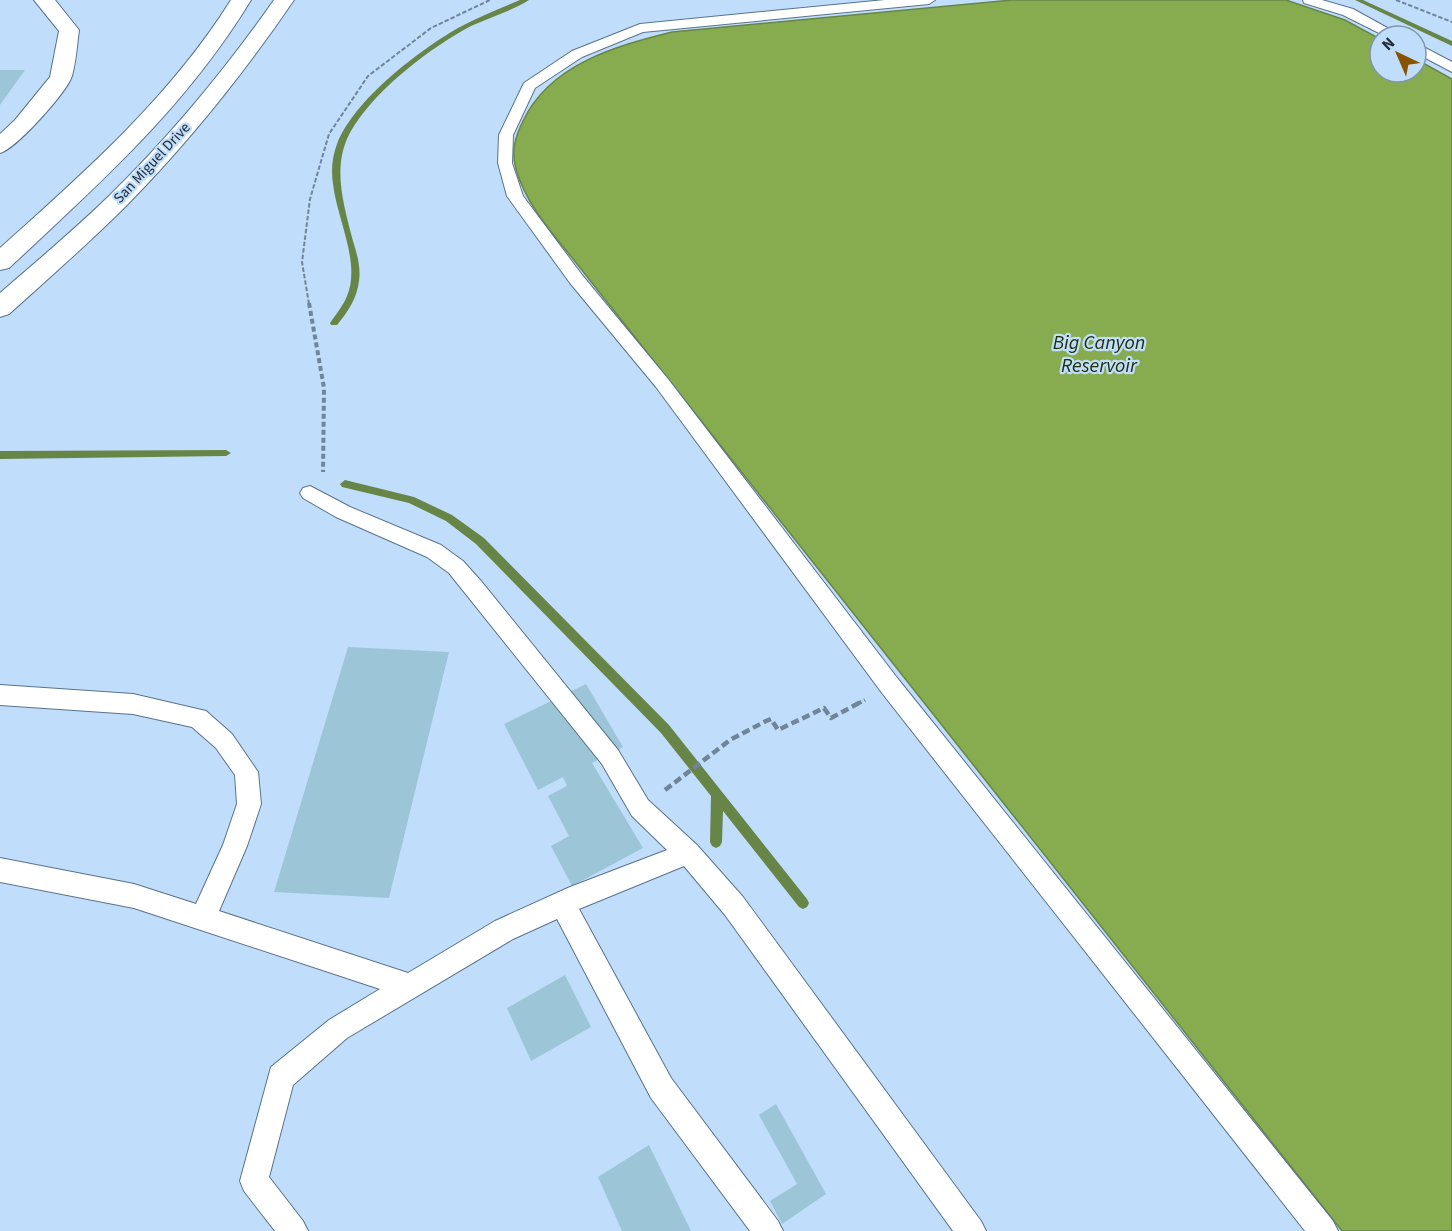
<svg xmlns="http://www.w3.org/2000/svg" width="1452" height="1231" viewBox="0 0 1452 1231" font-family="'Source Sans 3',sans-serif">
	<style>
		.water { fill: #87ab4f; stroke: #688548; stroke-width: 1.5 }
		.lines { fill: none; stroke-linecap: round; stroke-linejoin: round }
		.stream { fill: #688548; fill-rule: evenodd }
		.building { fill: #9cc5d8 }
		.lane-casing { stroke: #58738c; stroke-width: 2 }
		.secondary-casing { stroke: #58738c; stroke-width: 2 }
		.path-far2 { stroke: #708599; stroke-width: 2; stroke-dasharray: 4.5 2; stroke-linecap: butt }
		.path-far1 { stroke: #708599; stroke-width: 4; stroke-dasharray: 5 3; stroke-linecap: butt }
		.path { stroke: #708599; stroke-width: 4.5; stroke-dasharray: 8 4; stroke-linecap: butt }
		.lane { fill: #fff; fill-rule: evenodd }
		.secondary { fill: #fff; fill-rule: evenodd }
		.labels { text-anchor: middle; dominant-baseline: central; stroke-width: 4.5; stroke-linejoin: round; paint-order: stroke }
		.far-street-label { font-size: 15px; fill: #202b36; stroke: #c0defb }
		.water-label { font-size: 20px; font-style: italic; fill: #202e07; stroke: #c0defb }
	</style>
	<rect width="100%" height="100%" fill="#c0defb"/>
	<path class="water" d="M1012 0H1286L1345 20 1380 39V72H1416V59L1452 79V1231H1342L581 269C557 238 527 208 516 169 511 151 515 137 523 121 550 64 616 46 672 32Z"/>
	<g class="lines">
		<g class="stream">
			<path d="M520 0H529C512 11 490 17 471 26 430 48 379 87 354 126 330 162 343 202 353 241 357 254 361 267 359 281 357 298 348 312 337 325H331L330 323C336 314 343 306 347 296 361 263 337 219 333 184 331 171 332 157 337 144 354 100 418 51 458 28 478 17 499 9 520 0Z"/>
			<polygon points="1355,0 1363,0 1452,41 1452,46"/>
			<polygon points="226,450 231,453 226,456 0,459 0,451"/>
			<polygon points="345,480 414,497 452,515 484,538 669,725 807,899 809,903 807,907 803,909 799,907 723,811 722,842 720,846 716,848 712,846 710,842 711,796 661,733 476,544 446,521 409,503 342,487 340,484"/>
		</g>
	</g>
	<g class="building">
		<polygon points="0,70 25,70 0,105"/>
		<polygon points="348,647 449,652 389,898 274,892"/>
		<polygon points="586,684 623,747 592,763 643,848 572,886 551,846 569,836 548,796 567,786 563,777 538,790 504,724"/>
		<polygon points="565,975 591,1027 531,1061 507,1008"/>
		<polygon points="776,1104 826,1194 782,1224 770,1201 797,1184 759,1115"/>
		<polygon points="649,1145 691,1231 622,1231 598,1177"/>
	</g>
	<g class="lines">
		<g class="lane-casing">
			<g id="lane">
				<polygon points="885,0 935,0 929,4 643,32 582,57 535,88 513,135 512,163 523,196 582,275 668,379 898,679 1333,1221 1338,1231 1305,1231 882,693 656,387 570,283 507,196 498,163 499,135 524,83 572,51 640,24"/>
				<polygon points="1303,0 1322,0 1353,9 1402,36 1385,36 1343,15 1304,3"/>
				<polygon points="1416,43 1452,62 1452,72 1416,53"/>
				<polygon points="310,486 350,507 441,545 463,561 481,581 618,750 648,800 697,845 743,897 981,1221 986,1231 953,1231 725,915 684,866 579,909 671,1078 778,1221 783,1231 750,1231 651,1098 557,919 513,939 347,1038 293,1085 269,1177 303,1221 308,1231 275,1231 244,1191 240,1181 271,1067 329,1020 380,989 134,908 0,882 0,858 134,884 196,904 223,845 237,804 235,775 216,748 192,727 133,714 0,705 0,685 133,694 206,711 232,734 258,772 261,804 247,846 219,911 408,973 495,921 570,887 667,850 632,816 602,764 449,573 427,557 336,517 303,498 300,493 303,488"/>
			</g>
		</g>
		<g class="secondary-casing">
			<g id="secondary">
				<path d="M34 0H55L79 30C77 45 76 62 72 76 67 92 16 149 0 153V134L15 120 50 77 59 31Z"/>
				<path d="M231 0H251C185 108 101 182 9 268L0 270V248C85 172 170 97 231 0Z"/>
				<path d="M274 0H294C244 73 189 142 127 205 89 243 49 278 9 314L0 317V293C37 261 74 230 109 196 170 136 225 70 274 0Z"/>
			</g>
		</g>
		<g class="path-far2">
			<polyline points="1396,0 1452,22"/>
			<polyline points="309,304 302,262 310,199 329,134 368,76 431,28 490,0"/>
		</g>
		<g class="path-far1">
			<polyline points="309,303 324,388 323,472"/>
			<polyline points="857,704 865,700"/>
		</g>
		<polyline class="path" points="665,790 730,740 766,721 771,719 778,730 824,708 831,718 859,703"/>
		<use href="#lane" class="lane"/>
		<use href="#secondary" class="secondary"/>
	</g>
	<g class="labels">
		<g class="far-street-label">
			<text transform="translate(152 163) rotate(-47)">San Miguel Drive</text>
		</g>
		<g class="water-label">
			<text x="1099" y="343">Big Canyon<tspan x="1099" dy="23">Reservoir</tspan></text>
		</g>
	</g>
	<g transform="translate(1398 54) rotate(316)"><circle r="28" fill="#c0defb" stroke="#8096ac" stroke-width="1.5"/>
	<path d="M0-4.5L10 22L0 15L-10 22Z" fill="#885301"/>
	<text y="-9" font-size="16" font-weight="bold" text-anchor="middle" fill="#202b36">N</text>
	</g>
</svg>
